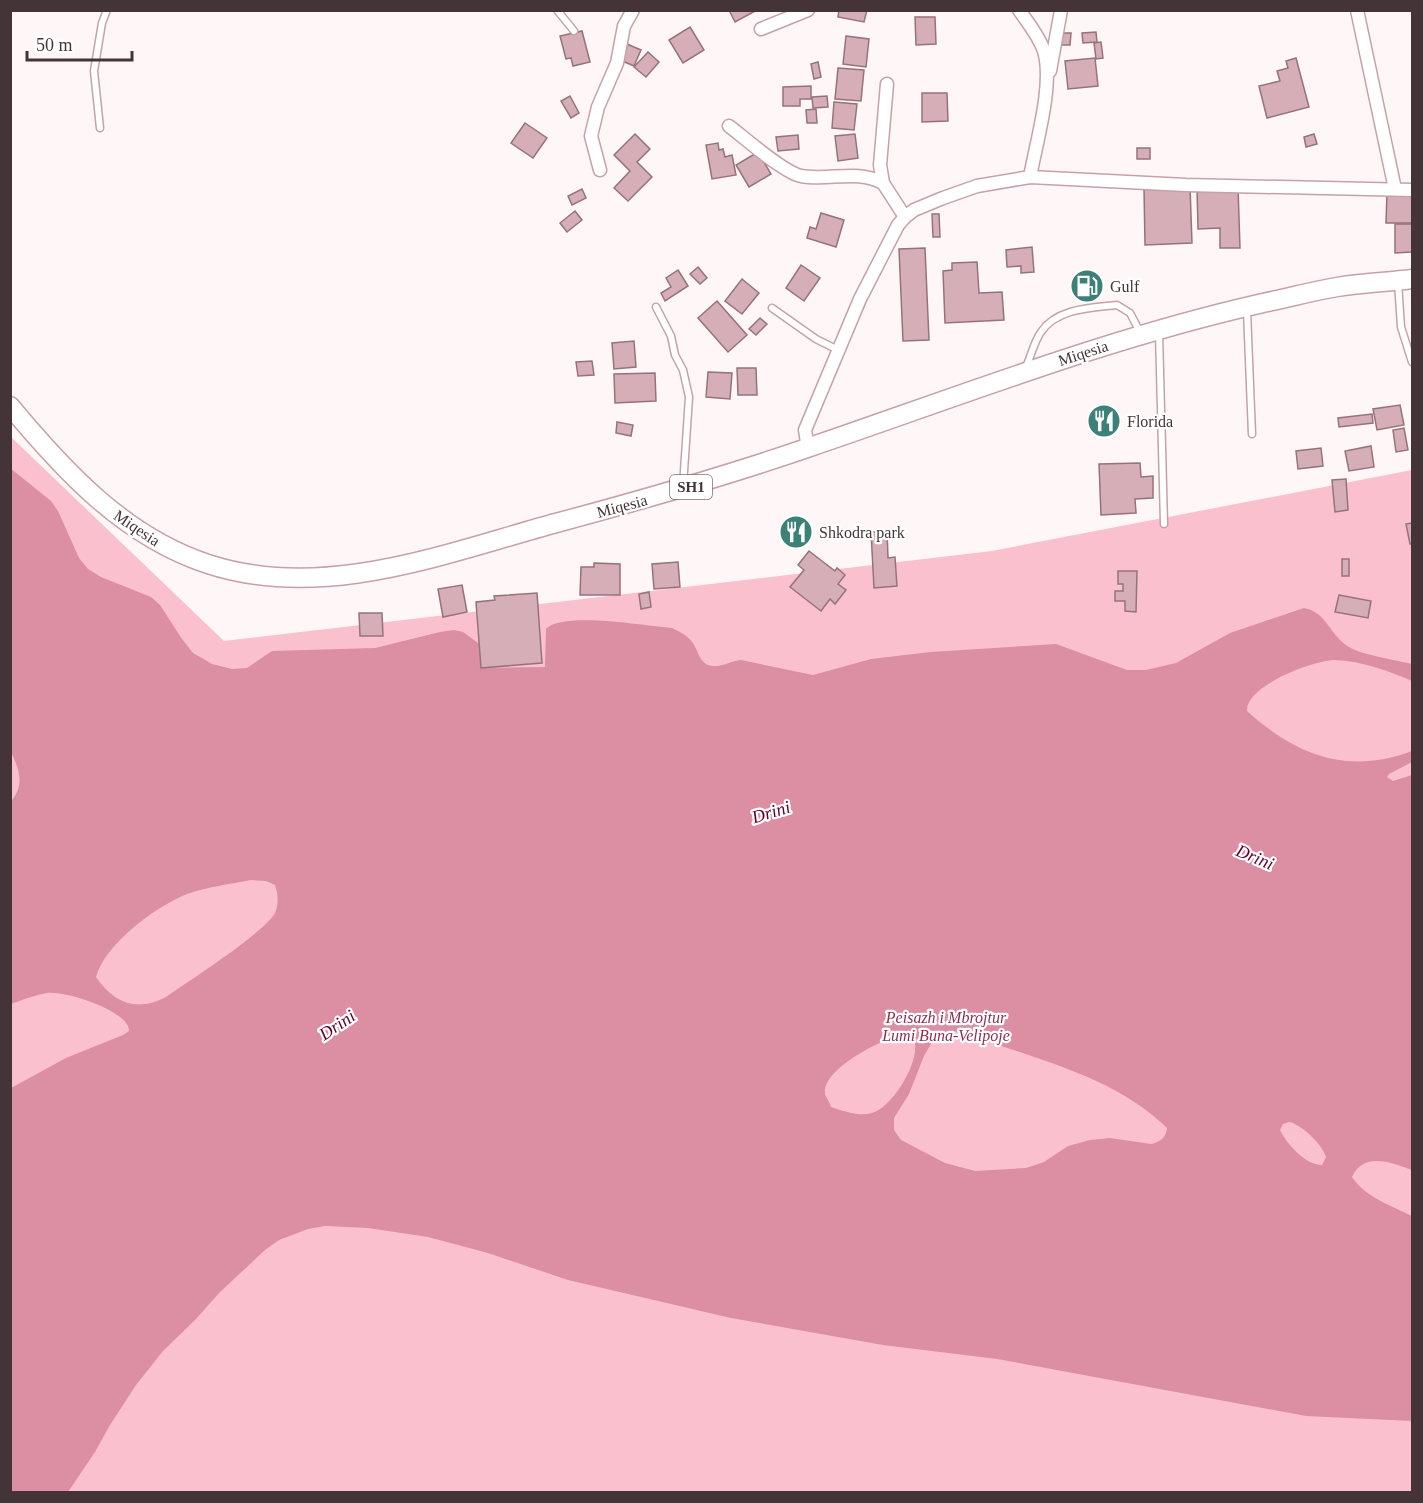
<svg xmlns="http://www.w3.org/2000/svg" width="1423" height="1503" viewBox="0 0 1423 1503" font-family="Georgia,serif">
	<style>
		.green { fill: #fac0ce }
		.water { fill: #dc8ea3; fill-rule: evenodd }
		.building { fill: #d5aeb7; stroke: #96737b; stroke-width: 1.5 }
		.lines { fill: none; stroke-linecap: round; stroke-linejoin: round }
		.service-casing { stroke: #c7a1aa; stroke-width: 9 }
		.minor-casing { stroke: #c7a1aa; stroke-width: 15 }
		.primary-casing { stroke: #c7a1aa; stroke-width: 21 }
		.service { stroke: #fff; stroke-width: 6 }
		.minor { stroke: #fff; stroke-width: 12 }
		.primary { stroke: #fff; stroke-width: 18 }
		.labels { text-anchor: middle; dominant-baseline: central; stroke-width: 4.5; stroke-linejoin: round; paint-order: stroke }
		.shield { fill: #fff; stroke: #7c7174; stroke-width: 1.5 }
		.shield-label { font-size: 15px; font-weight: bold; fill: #443438 }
		.poi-label { font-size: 16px; fill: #443438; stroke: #fff; text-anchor: start }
		.street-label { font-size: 16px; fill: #443438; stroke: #fff }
		.park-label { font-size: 16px; font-style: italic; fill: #8c3050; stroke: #fff }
		.water-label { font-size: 18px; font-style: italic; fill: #5f002b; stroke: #fff }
	</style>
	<rect width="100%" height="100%" fill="#fff6f8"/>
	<polygon class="green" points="10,436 224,641 992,551 1412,470 1412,1492 11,1492"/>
	<path class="water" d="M10 468 51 501 58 511 79 558 88 569 101 577 151 597 160 605 182 639 193 653 212 664 232 669 247 668 272 651 375 648 440 632 454 630 463 632 478 643 481 647 482 668 545 667 546 629C563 611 646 626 672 628 680 632 687 635 692 642 699 651 699 665 713 666 722 667 731 661 741 660L813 675 871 659 931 652 1056 644 1127 670H1146L1176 663 1230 633 1304 608C1327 612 1330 636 1349 647 1362 655 1396 660 1412 664V681C1389 671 1362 661 1335 660 1314 660 1245 686 1247 711 1297 756 1348 775 1412 751V762L1389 774 1387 777 1393 781 1412 775V1170C1392 1163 1364 1151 1352 1177 1365 1197 1392 1206 1412 1216V1421L1306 1416 997 1359 883 1345 731 1318 568 1280 488 1253 428 1237 368 1228 325 1226 308 1229 279 1240 265 1250 219 1293 195 1320 163 1351 136 1385 110 1425 95 1452 68 1492H11V1088L66 1058 123 1035 129 1031C130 1011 64 990 47 993 35 995 22 1000 11 1004L10 802C26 786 19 768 10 750ZM251 880 266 881 275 885C278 893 279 905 275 913 264 933 189 981 166 997 138 1012 114 1004 96 977 105 944 155 907 187 894 207 887 230 884 251 880ZM953 1031 967 1034C1035 1059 1114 1076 1167 1128 1166 1138 1160 1142 1151 1144L1110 1138 1090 1140 1068 1146 1044 1162 1026 1168 975 1171 945 1163 901 1140 894 1130V1118L909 1094 924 1056 933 1040 940 1033ZM904 1033 913 1036C924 1057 893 1107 872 1113 858 1117 844 1111 831 1107 830 1103 826 1097 825 1094 822 1068 884 1039 904 1033ZM1289 1122C1301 1124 1323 1145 1326 1157L1322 1165C1305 1165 1287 1144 1280 1130L1283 1124Z"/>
	<g class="building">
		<polygon points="729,10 757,10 735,22"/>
		<polygon points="839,10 867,10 864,22 838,17"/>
		<polygon points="915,17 935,17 936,44 916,45"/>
		<polygon points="690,27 704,50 683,63 669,40"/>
		<polygon points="582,31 590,62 573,66 571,58 566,59 560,36"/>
		<polygon points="1096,32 1097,42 1083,43 1082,33"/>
		<polygon points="1062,33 1071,33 1070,45 1061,45"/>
		<polygon points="846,36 869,39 866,67 843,64"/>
		<polygon points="1101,42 1103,58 1096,59 1094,43"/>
		<polygon points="627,44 641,50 634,66 620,60"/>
		<polygon points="648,52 659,62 646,77 634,67"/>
		<polygon points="1095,58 1098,86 1068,89 1065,61"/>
		<polygon points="1296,58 1309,107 1267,118 1259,86 1280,81 1277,71 1288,68 1286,61"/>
		<polygon points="818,62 821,77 814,79 811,64"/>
		<polygon points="838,68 864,70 861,101 835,99"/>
		<polygon points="811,86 811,99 800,99 800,106 783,106 783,87"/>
		<polygon points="922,93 947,93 948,121 922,122"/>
		<polygon points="570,96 579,113 571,118 561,101"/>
		<polygon points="827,96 828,107 813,108 812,97"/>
		<polygon points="834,102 857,104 854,130 832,128"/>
		<polygon points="816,109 817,123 807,123 806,110"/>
		<polygon points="525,123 547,138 533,158 511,143"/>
		<polygon points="635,134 650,149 637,162 652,177 628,201 614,188 630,171 614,155"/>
		<polygon points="855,134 858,158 838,161 835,136"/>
		<polygon points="1314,134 1317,144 1306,147 1304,137"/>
		<polygon points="798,135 799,149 778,151 776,137"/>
		<polygon points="718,143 719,150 723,149 725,157 732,155 736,175 712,179 706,145"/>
		<rect x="1137" y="148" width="13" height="11"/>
		<polygon points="758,152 771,174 749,187 736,165"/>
		<polygon points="1190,186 1192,243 1145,245 1144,188"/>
		<polygon points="1238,187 1240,248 1220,248 1220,228 1198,229 1197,188"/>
		<polygon points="582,189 586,198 572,205 568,196"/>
		<polygon points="1387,193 1412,193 1412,223 1386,223"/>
		<polygon points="575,211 582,220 567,232 560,223"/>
		<polygon points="821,213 844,220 836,247 807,238 810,227 816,229"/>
		<polygon points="932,214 939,214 940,237 933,237"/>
		<polygon points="1395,224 1412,224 1412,252 1395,253"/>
		<polygon points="1032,247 1034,272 1021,273 1021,266 1007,267 1006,250"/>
		<polygon points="925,248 929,340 903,341 899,249"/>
		<polygon points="977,262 979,293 1002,292 1004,320 945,323 943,271 952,270 952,263"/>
		<polygon points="801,265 820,278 804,301 786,288"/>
		<polygon points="698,267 707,278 700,284 690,274"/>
		<polygon points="678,270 688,286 665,301 661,293 671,287 666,278"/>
		<polygon points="742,279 759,293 742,314 725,301"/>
		<polygon points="717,301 747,335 728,352 698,318"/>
		<polygon points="760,318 767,324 756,335 749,329"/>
		<polygon points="634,341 636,367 614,369 612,343"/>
		<polygon points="592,361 594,375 578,376 576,362"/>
		<polygon points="737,368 756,368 757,395 738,395"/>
		<polygon points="708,372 732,373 730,399 706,397"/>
		<polygon points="655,373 656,401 615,403 614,374"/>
		<polygon points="1400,405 1404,425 1377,430 1373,409"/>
		<polygon points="1372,414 1373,423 1339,427 1338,418"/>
		<polygon points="617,422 633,425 631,436 616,433"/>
		<polygon points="1404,428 1408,450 1396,452 1393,430"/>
		<polygon points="1371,446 1374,467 1349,471 1345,451"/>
		<polygon points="1321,448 1323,466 1298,469 1296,451"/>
		<polygon points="1140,463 1141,477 1153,476 1153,498 1135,499 1136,513 1101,515 1099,464"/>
		<polygon points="1346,479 1348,510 1335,512 1332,480"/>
		<polygon points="1412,523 1412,544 1410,544 1406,524"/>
		<polygon points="887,531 888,558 895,557 897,586 874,588 871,532"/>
		<polygon points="809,551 835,571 837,568 845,575 838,584 846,590 835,604 830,599 821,611 790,587 804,570 798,565"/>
		<rect x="1342" y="559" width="7" height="17"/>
		<polygon points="678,562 680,587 654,589 652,564"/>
		<polygon points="594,563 620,564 620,595 580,595 581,567 594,567"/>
		<polygon points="1118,571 1137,571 1136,612 1125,611 1125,601 1115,601 1115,591 1123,591 1123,584 1118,584"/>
		<polygon points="462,585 467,612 443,617 438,589"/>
		<polygon points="649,592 651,607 641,609 639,594"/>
		<polygon points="537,593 542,663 481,668 476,602 495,600 494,596"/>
		<polygon points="1339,595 1371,601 1368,618 1335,612"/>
		<polygon points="359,613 382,613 383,636 360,636"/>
	</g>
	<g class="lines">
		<g class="service-casing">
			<g id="service">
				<polyline points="557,10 574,31"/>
				<polyline points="100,128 94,71 102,23 107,10"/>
				<polyline points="1398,282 1401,327 1412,362"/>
				<polyline points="656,307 671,336 675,355 683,370 689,397 683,486"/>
				<polyline points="772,308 816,339 838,350"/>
				<polyline points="1247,311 1252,434"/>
				<polyline points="1159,333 1164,524"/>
				<path d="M1026 367C1031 356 1034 342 1041 332 1057 308 1091 308 1117 305L1130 313 1141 334"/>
			</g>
		</g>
		<g class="minor-casing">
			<g id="minor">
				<path d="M1019 10C1028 23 1039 36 1044 51 1054 84 1036 143 1030 177"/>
				<polyline points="1357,10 1395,189"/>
				<polyline points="761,29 808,10"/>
				<polyline points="1050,71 1061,10"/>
				<polyline points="887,84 880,165 883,183 905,217"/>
				<path d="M729 126C746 139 783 172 801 176 829 181 857 169 883 183"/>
				<polyline points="600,170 591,136 598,107 617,63 624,26 633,10"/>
				<polyline points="808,448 805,430 860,299 898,225 905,217 914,210 943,198 977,186 1030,177 1186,185 1412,190"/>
			</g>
		</g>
		<g class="primary-casing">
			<path id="primary" d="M10 406C65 472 125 537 208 564 323 602 446 553 556 523 642 500 726 476 810 447 960 396 1108 338 1263 303 1288 298 1313 291 1337 287 1362 283 1388 282 1412 279"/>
		</g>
		<use href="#service" class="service"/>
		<use href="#minor" class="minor"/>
		<use href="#primary" class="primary"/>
	</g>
	<defs>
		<g id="fuel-disc" transform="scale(1.725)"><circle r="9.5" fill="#3c8177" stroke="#fff"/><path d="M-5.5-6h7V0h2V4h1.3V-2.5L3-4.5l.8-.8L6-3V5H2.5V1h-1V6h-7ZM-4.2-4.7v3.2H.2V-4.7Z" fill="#fff"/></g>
		<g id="restaurant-disc" transform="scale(1.725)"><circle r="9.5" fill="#3c8177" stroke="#fff"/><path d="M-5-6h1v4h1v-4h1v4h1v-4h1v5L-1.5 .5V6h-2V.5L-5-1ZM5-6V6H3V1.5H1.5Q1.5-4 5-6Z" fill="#fff"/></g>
	</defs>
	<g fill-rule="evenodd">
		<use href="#fuel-disc" x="1087" y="286"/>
		<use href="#restaurant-disc" x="1104" y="421"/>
		<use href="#restaurant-disc" x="796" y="532"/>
	</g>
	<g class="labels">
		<rect class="shield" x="670" y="475" width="42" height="24" rx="4.5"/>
		<g class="shield-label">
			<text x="691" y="487">SH1</text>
		</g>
		<g class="poi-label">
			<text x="1110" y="286">Gulf</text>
			<text x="1127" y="421">Florida</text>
			<text x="819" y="532">Shkodra park</text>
		</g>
		<g class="street-label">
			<text transform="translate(1083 353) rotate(-18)">Miqesia</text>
			<text transform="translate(622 506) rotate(-15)">Miqesia</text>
			<text transform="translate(137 528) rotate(34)">Miqesia</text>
		</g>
		<g class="park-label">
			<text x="946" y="1017">Peisazh i Mbrojtur<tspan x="946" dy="18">Lumi Buna-Velipoje</tspan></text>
		</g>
		<g class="water-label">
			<text transform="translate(771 812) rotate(-17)">Drini</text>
			<text transform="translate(1255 857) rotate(23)">Drini</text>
			<text transform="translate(337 1025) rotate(-34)">Drini</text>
		</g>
	</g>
	<rect width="1423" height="1503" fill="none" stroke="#443438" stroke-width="24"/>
	<path d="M27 51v9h105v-9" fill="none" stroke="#443438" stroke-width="3"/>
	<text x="36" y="51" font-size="18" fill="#443438" stroke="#ffffff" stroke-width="4.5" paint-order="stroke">50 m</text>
</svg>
